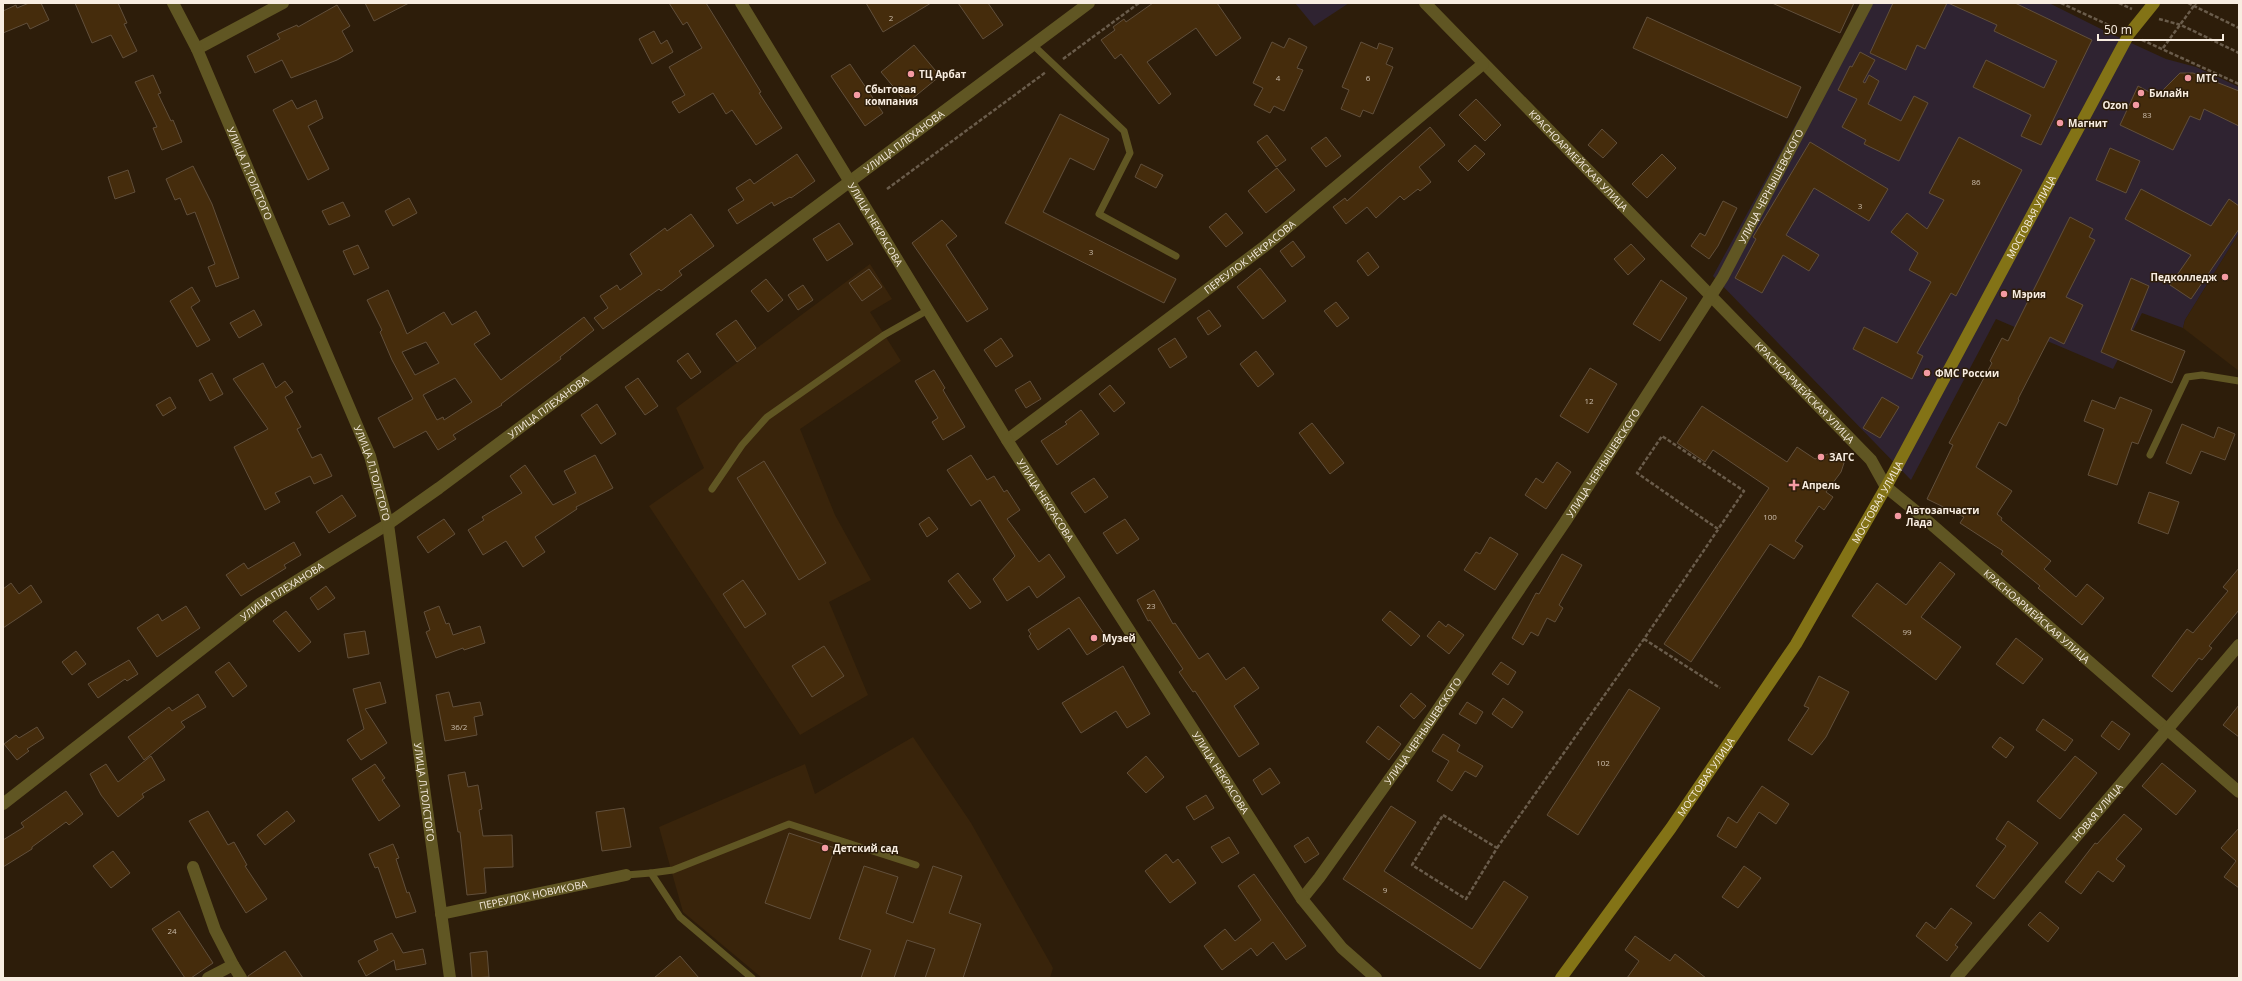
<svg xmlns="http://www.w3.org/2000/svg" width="2242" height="981" viewBox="0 0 2242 981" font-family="'Open Sans',sans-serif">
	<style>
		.commercial { fill: #2f2331 }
		.built { fill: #39240b }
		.building { fill: #452c0c; stroke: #614f3b; fill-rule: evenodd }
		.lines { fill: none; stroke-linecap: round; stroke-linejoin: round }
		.path { stroke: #6a5c4b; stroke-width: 2.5; stroke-dasharray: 4 2; stroke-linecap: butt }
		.service { stroke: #605623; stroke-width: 7 }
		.minor { stroke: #605623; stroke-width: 12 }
		.tertiary { stroke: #605623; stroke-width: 12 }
		.secondary { stroke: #837316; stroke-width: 12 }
		.poi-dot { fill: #f49aa2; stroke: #2d1d0a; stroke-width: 1.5 }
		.labels { text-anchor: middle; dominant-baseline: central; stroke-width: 3; stroke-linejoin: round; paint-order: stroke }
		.number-label { font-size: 8px; fill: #cbbdac }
		.poi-label { font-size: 10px; font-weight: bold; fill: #f8ede1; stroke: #2d1d0a; text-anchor: start }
		.street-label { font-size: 10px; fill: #f8ede1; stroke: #2d1d0a }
	</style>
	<rect width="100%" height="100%" fill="#2d1d0a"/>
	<g class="commercial">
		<polygon points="1295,3 1349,3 1314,26"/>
		<polygon points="1862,3 2049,3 2105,31 2166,59 2196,67 2239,87 2239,233 2185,320 2183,328 2142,313 2113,369 1996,319 1911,480 1713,276"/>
	</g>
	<g class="built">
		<polygon points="2239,233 2239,371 2183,328 2185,320"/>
		<polygon points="870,264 892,299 870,312 901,361 800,429 835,515 871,580 829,602 868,695 800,735 649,506 704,468 676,408"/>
		<polygon points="913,737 971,823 1053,968 1050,978 762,978 683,912 659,827 805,764 815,794"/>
	</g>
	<g class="building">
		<polygon points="29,3 41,3 49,20 30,29 27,23 3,33 3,11 16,5 17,8"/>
		<polygon points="75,3 118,3 127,23 124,24 137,51 123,58 111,35 92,43"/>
		<polygon points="365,3 409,3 374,21"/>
		<polygon points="669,3 706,3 761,92 759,93 782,128 756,145 732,110 726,114 713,93 679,113 672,102 685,95 669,67 702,48 687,22 683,25"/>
		<polygon points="866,3 931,3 883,32"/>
		<polygon points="958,3 988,3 1003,25 983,39"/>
		<polygon points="1153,3 1217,3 1241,38 1216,56 1196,28 1147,62 1171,94 1159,104 1121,54 1115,59 1101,40 1115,30 1113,27 1124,19 1126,22"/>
		<polygon points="1772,3 1854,3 1840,33"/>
		<polygon points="1893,3 1947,3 1925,49 1917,45 1906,70 1870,53"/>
		<polygon points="1948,3 2015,3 2092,40 2041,145 2021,136 2031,115 1973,87 1986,60 2044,88 2057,61 1994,31 1997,25"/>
		<polygon points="337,5 350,26 342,31 353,51 337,60 291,78 282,60 255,73 247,56 280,39 277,34 297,25 298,27"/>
		<polygon points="1647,17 1801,87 1787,118 1633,48"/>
		<polygon points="654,31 661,44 667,40 673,52 652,64 639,39"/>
		<polygon points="1289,38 1307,47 1297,68 1303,70 1284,111 1274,106 1270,113 1254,105 1263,88 1253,83 1272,42 1284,48"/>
		<polygon points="1361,42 1377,49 1379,43 1393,48 1386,64 1393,67 1373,114 1363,110 1360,117 1341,109 1349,90 1342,87"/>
		<polygon points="914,45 940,76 907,103 881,72"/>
		<polygon points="1860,52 1875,60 1863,82 1865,83 1869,75 1879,81 1868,104 1901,121 1914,96 1928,103 1899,161 1864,144 1866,140 1842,127 1857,99 1838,90 1850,66 1852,67"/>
		<polygon points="850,64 883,113 865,126 831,76"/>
		<polygon points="2180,73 2193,73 2239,91 2239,126 2204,109 2200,120 2190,116 2173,150 2120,125 2138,86 2157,96"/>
		<polygon points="153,75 161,93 158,94 171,121 173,120 182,142 162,150 153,128 157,127 135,82"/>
		<polygon points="1476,99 1501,125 1485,141 1459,115"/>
		<polygon points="292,100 297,109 316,100 323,118 308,126 329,169 308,180 273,110"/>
		<polygon points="1060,114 1109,139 1094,170 1070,158 1043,212 1176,279 1164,303 1005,223"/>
		<polygon points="1430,127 1445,145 1419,167 1431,182 1420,191 1418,189 1404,200 1400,196 1376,218 1367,207 1346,224 1333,207 1345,198 1347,201"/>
		<polygon points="1602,129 1617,143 1603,158 1588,145"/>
		<polygon points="1267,135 1286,160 1276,167 1257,142"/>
		<polygon points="1326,137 1341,156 1326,167 1311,148"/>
		<polygon points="1959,137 2022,170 1956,296 1951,293 1917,353 1923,356 1912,379 1853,349 1864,327 1897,343 1931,282 1909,270 1918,253 1891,232 1907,213 1927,229 1944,200 1929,193"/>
		<polygon points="1810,142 1888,189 1869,221 1814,188 1786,235 1819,255 1809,271 1783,255 1762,293 1735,278 1756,239 1753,237"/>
		<polygon points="1475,145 1485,154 1468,171 1458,161"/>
		<polygon points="2110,148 2140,161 2126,193 2096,180"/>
		<polygon points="797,154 815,181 791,198 790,197 774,206 772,202 737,224 728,210 744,200 736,188 750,179 754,184"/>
		<polygon points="1662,154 1676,168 1647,198 1632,184"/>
		<polygon points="1141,164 1163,175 1156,188 1135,177"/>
		<polygon points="193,166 212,204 239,278 216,287 208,267 215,264 195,212 187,215 180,198 175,200 166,179"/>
		<polygon points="1277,168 1295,190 1266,213 1248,191"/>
		<polygon points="128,170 135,192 115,199 108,177"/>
		<polygon points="2141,189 2211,226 2229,199 2239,206 2239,229 2191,299 2170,285 2191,255 2125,219"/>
		<polygon points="409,198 417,213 393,226 385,211"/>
		<polygon points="1723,201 1737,208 1718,246 1709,259 1691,246 1700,233 1705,236"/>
		<polygon points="343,202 350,216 329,225 322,211"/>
		<polygon points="1226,213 1243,233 1226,247 1209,227"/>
		<polygon points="691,214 714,246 679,271 682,275 661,291 659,289 603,329 594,318 608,308 600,296 617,285 620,290 642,274 630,254 665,228 667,231"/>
		<polygon points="2070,217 2093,229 2089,237 2095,240 2066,297 2083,305 2064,344 2050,337 2018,399 2019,400 2006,426 1999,422 1976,467 2012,491 1997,514 2002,518 2001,520 2051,561 2044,569 2076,597 2087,584 2104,598 2082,625 2038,588 2040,586 2001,554 2003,551 1960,523 1964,517 1927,499 1953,445 1949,443 1992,363 1990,361 2002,338 2008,341"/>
		<polygon points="942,220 957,236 946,245 988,309 967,322 912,243"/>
		<polygon points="839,223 853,244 827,261 813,239"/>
		<polygon points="1293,241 1305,257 1292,267 1280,251"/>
		<polygon points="1631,244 1645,259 1628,275 1614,259"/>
		<polygon points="358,245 369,268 354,275 343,251"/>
		<polygon points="1368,252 1379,267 1368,276 1357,261"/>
		<polygon points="1260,268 1286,301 1263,319 1237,287"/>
		<polygon points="869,269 882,287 862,301 849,283"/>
		<polygon points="2131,278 2149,286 2131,330 2185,351 2172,383 2101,352"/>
		<polygon points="766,279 783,300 768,312 751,291"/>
		<polygon points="1661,280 1687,298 1660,341 1633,324"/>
		<polygon points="803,285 813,300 798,310 788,295"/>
		<polygon points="192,287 200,301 191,307 210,340 197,347 170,301"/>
		<path d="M388 290 407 334 444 312 452 325 476 311 490 334 474 344 501 380 584 317 594 330 560 357 561 359 501 404 502 405 453 435 456 439 438 450 426 431 394 448 378 418 413 399 392 360 380 332 382 330 367 300ZM426 342 439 363 415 375 402 352ZM455 378 472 402 444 420 443 417 437 420 423 395Z"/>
		<polygon points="1336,302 1349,318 1337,327 1324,311"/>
		<polygon points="254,310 262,325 239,338 230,323"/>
		<polygon points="1209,310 1221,326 1208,335 1197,318"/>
		<polygon points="736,320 756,348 737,362 716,334"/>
		<polygon points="1001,338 1013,356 996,367 984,350"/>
		<polygon points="1175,338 1187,357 1170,368 1158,349"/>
		<polygon points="1256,351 1274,374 1258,387 1240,364"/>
		<polygon points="688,353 701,372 691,379 677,361"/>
		<polygon points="263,363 276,388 285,381 293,392 285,397 301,427 297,429 312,458 321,454 332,476 314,484 310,476 275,493 280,502 265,510 234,447 268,429 233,379"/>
		<polygon points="1590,368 1617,384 1588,433 1560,416"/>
		<polygon points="934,370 945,388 943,390 965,427 943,440 932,422 938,418 915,381"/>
		<polygon points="212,373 223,394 210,401 199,380"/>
		<polygon points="638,378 658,406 645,415 625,387"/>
		<polygon points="1030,381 1041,399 1026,408 1015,390"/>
		<polygon points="1110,385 1125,403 1114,412 1099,394"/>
		<polygon points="170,397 176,408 163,416 156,405"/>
		<polygon points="1882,397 1899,407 1880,438 1863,428"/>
		<polygon points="2120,397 2152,410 2138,444 2132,442 2117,485 2088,475 2104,429 2084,421 2092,400 2115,409"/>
		<polygon points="597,404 616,434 601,444 581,415"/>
		<polygon points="1702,406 1787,462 1797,447 1815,459 1833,452 1838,453 1844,463 1841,472 1826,492 1833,497 1824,510 1819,506 1795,541 1803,546 1794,559 1770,544 1691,662 1664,644 1769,488 1713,450 1705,462 1677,443"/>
		<polygon points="1081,410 1099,434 1057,465 1041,441 1067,424 1065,422"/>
		<polygon points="1312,423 1344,463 1330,474 1299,433"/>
		<polygon points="2182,424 2214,438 2218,427 2235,434 2225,460 2201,451 2191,474 2166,463"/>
		<polygon points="595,455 613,488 576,507 577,509 535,537 545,552 523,567 506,541 483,555 468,530 484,520 482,517 522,493 510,476 525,465 553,505 576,493 564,471"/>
		<polygon points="971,455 987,480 994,476 1004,492 1007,490 1020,510 1007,519 1039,562 1049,554 1065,577 1037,598 1029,586 1007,601 993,579 1015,556 980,500 971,506 947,470"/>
		<polygon points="764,461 826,563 799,580 737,478"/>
		<polygon points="1557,462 1571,472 1546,509 1525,495 1536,478 1543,483"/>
		<polygon points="1094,478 1108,497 1085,513 1071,493"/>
		<polygon points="2149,492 2179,502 2168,534 2138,523"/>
		<polygon points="342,495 356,516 329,533 316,512"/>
		<polygon points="929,517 938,529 927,537 919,524"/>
		<polygon points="444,519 455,534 428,553 417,537"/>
		<polygon points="1125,519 1139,539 1117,554 1103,533"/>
		<polygon points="1490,537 1518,554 1495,590 1464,570 1476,552 1480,554"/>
		<polygon points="294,542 301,555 284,565 286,568 241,596 226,575 244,563 248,569"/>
		<polygon points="1562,554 1582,565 1559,605 1563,608 1555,622 1547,618 1538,636 1531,632 1523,645 1512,638 1536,593 1539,594"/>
		<polygon points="1940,562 1955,574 1921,617 1961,647 1936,680 1852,616 1877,583 1906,605"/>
		<polygon points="2239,568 2239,610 2209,646 2212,648 2202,660 2199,658 2172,692 2152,676 2187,629 2193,633 2228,591 2223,587"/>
		<polygon points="958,573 981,602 970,609 948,581"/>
		<polygon points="743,580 766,614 745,628 723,594"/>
		<polygon points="11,583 19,594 31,585 42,602 3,628 3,589"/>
		<polygon points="326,586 335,598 318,610 310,598"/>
		<polygon points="1154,590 1173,624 1175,623 1199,659 1208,653 1226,680 1244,667 1259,688 1234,706 1259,744 1239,757 1195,691 1193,692 1179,672 1183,669 1150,620 1148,621 1137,600"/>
		<polygon points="1079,597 1109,641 1087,655 1069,628 1038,650 1029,636 1031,634 1028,630"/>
		<polygon points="186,606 200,628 157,657 137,628 158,614 162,621"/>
		<polygon points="439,606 446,624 449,623 453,635 480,626 485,643 464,650 463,648 436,658 426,632 430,630 424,612"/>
		<polygon points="286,611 311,642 299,652 273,621"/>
		<polygon points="1390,611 1420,636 1411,646 1382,620"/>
		<polygon points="1439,621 1446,627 1448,624 1464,635 1449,654 1427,636"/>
		<polygon points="365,631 369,654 348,658 344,634"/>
		<polygon points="2016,638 2043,659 2023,684 1996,664"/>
		<polygon points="824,646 844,676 812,697 792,666"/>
		<polygon points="76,651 86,664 72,675 62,662"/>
		<polygon points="129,660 138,674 127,681 125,679 98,698 88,684"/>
		<polygon points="229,662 247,686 233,697 215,672"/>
		<polygon points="1501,662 1516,672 1508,685 1492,674"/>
		<polygon points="1123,666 1150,714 1127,728 1116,711 1081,733 1062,703"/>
		<polygon points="1819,676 1849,692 1826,737 1812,755 1788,740 1809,708 1804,706"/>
		<polygon points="380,682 386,703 365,709 387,743 361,760 347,740 364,729 353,689"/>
		<polygon points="1629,689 1660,708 1578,835 1547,815"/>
		<polygon points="449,692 453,707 480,702 483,715 474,717 477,735 445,741 436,695"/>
		<polygon points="1411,693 1426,706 1414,719 1400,706"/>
		<polygon points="198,694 206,707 181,722 185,727 144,760 128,737 169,707 172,711"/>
		<polygon points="1503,698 1523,712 1512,728 1492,714"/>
		<polygon points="1467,702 1483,712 1476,724 1459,714"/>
		<polygon points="2239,705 2239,737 2223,725"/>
		<polygon points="2043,719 2073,740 2065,751 2036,730"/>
		<polygon points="2112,721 2130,734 2119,750 2101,736"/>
		<polygon points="1378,726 1401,744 1389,760 1366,742"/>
		<polygon points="37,727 44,738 27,749 29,751 17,760 4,744 16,735 19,738"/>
		<polygon points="1443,734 1460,745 1457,751 1483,766 1476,777 1465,771 1452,791 1437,781 1449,761 1432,751"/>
		<polygon points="2000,737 2014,747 2006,758 1992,747"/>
		<polygon points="151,756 165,780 142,794 144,797 118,817 101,795 90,774 106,764 118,782"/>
		<polygon points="1146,756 1164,777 1146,793 1127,773"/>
		<polygon points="2075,756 2097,773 2060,819 2037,801"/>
		<polygon points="2162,763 2196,791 2176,815 2142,786"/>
		<polygon points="375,764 385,778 382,780 400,806 379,821 352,779"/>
		<polygon points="1270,768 1280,783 1262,795 1253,780"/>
		<polygon points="465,772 468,787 478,785 482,809 479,810 483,836 512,835 513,867 484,868 486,893 467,895 460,832 458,832 448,775"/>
		<polygon points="1762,786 1789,804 1776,824 1759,812 1736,848 1717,836 1728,817 1737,823"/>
		<polygon points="66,791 83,814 69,825 66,822 32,847 32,849 3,867 3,840 24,827 21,823"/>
		<polygon points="1206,795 1214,808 1194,820 1186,807"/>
		<polygon points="1391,806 1416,822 1384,871 1472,929 1504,881 1528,897 1480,969 1343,879"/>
		<polygon points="624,808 631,847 602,851 596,812"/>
		<polygon points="208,811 228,845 234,842 247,865 245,866 267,899 246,913 189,821"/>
		<polygon points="287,811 295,821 265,845 257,835"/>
		<polygon points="2124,814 2142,829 2116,859 2125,866 2113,882 2098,871 2081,894 2065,882 2095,843 2097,844"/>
		<polygon points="2008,821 2038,843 1994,899 1976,886 2006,846 1996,839"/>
		<polygon points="2239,828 2239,888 2224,877 2236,861 2221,848"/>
		<polygon points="789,833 835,848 810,919 765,903"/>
		<polygon points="1229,837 1239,853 1222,863 1211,847"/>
		<polygon points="1308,837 1319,854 1305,863 1294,846"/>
		<polygon points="393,844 399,858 396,859 407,893 409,892 416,912 396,918 378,867 375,868 369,854"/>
		<polygon points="113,851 130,873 111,888 93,866"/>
		<polygon points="1166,854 1173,863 1178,859 1196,883 1170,903 1145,871"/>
		<polygon points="864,866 898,877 886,913 913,923 933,866 962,876 949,913 981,924 963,978 925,978 935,949 907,940 894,978 861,978 871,950 839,939"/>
		<polygon points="1744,866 1761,878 1738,908 1722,897"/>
		<polygon points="1254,874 1306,946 1286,960 1273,942 1257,956 1251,948 1222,970 1204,946 1225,929 1235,941 1261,920 1238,886"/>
		<polygon points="1951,908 1972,923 1955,945 1958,947 1947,961 1916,936 1926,922 1935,929"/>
		<polygon points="179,911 213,963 191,978 185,978 152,929"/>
		<polygon points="2040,912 2059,928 2048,942 2028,925"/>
		<polygon points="392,933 403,953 423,949 426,964 396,970 394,960 366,976 358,961 378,950 374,941"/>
		<polygon points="1635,936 1670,961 1675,954 1706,978 1627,978 1639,961 1625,950"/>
		<polygon points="285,951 303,978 248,978 248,976"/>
		<polygon points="487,951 489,977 472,978 470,953"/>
		<polygon points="680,956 699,978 654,978"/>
	</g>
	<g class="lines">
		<g class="path">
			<polyline points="2061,3 2117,29"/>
			<polyline points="2119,3 2132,9"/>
			<polyline points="2188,3 2239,28"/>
			<polyline points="2159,19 2181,25 2239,53"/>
			<polyline points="2142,40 2239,84"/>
			<polyline points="2163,48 2196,3"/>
			<polyline points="1063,59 1139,3"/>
			<polyline points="887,189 1046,72"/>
			<polyline points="1644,639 1720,688"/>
			<polygon points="1443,815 1497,848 1466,899 1412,865"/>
			<polyline points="1497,848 1644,639 1744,491 1662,436 1637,473 1718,529"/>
		</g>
		<g class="service">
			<polyline points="1033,45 1124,131 1130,153 1099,214 1176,256"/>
			<polyline points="2150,455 2187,377 2202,375 2239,381"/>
			<polyline points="712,489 742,445 767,417 884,335 928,310"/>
			<polyline points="651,873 673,870 789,824 916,865"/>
			<polyline points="626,875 651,873 680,917 752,978"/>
		</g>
		<g class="minor">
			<path id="s1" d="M1425 3 1871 460 1886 487 1923 517 2239 792"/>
			<polyline points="197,49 283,3"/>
			<path id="s2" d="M1007 440 1265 246 1483 64"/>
			<path id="s3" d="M3 804 261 603 388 524 439 488 1089 3"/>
			<polyline points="193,867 215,930 233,965"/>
			<path id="s4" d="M1302 899 1319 878 1411 749 1565 522 1723 277 1867 3"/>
			<path id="s5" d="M441 914 626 875"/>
			<polyline points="208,978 233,965 241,978"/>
			<path id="s6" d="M1956 978 2239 645"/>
		</g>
		<g class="tertiary">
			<path id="s7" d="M173 3 197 49 370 456 388 524 450 978"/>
			<path id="s8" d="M741 3 1007 440 1302 899 1342 948 1376 978"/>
		</g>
		<path class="secondary" id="s9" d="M1561 978 1671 828 1796 644 1886 487 2129 34 2154 3"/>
	</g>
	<g class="poi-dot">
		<circle cx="911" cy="74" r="4"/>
		<circle cx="2188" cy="78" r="4"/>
		<circle cx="2141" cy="93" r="4"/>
		<circle cx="857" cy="95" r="4"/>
		<circle cx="2136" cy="105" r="4"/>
		<circle cx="2060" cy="123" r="4"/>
		<circle cx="2225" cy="277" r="4"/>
		<circle cx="2004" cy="294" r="4"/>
		<circle cx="1927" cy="373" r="4"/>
		<circle cx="1821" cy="457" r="4"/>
		<path d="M1792 479h4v4h4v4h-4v4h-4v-4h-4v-4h4z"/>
		<circle cx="1898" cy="516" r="4"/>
		<circle cx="1094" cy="638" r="4"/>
		<circle cx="825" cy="848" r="4"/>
	</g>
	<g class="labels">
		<g class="number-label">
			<text x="891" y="17">2</text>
			<text x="1278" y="77">4</text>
			<text x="1368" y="77">6</text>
			<text x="2147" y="114">83</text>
			<text x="1976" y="181">86</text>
			<text x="1860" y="205">3</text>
			<text x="1091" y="251">3</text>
			<text x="1589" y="400">12</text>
			<text x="1770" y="516">100</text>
			<text x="1151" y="605">23</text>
			<text x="1907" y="631">99</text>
			<text x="459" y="726">36/2</text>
			<text x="1603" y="762">102</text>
			<text x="1385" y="889">9</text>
			<text x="172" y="930">24</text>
		</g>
		<g class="poi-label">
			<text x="919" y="74">ТЦ Арбат</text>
			<text x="2196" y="78">МТС</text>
			<text x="865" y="89">Сбытовая<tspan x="865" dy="12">компания</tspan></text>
			<text x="2149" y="93">Билайн</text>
			<text x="2128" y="105" text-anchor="end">Ozon</text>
			<text x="2068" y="123">Магнит</text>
			<text x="2217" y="277" text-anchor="end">Педколледж</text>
			<text x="2012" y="294">Мэрия</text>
			<text x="1935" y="373">ФМС России</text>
			<text x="1829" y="457">ЗАГС</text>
			<text x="1802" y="485">Апрель</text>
			<text x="1906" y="510">Автозапчасти<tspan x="1906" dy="12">Лада</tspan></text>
			<text x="1102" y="638">Музей</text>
			<text x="833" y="848">Детский сад</text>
		</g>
		<g class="street-label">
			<text stroke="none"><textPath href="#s3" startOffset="1119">УЛИЦА ПЛЕХАНОВА</textPath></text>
			<text stroke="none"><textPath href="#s1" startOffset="220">КРАСНОАРМЕЙСКАЯ УЛИЦА</textPath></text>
			<text stroke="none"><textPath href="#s7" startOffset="187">УЛИЦА Л.ТОЛСТОГО</textPath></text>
			<text stroke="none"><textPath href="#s4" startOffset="854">УЛИЦА ЧЕРНЫШЕВСКОГО</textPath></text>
			<text stroke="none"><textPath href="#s9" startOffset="896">МОСТОВАЯ УЛИЦА</textPath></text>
			<text stroke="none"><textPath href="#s8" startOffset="259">УЛИЦА НЕКРАСОВА</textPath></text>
			<text stroke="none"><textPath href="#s2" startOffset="304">ПЕРЕУЛОК НЕКРАСОВА</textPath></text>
			<text stroke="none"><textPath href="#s1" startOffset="544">КРАСНОАРМЕЙСКАЯ УЛИЦА</textPath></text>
			<text stroke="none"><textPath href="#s3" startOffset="675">УЛИЦА ПЛЕХАНОВА</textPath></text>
			<text stroke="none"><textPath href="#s4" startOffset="530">УЛИЦА ЧЕРНЫШЕВСКОГО</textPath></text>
			<text stroke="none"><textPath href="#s7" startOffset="511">УЛИЦА Л.ТОЛСТОГО</textPath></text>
			<text stroke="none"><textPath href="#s8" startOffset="583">УЛИЦА НЕКРАСОВА</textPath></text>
			<text stroke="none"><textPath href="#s9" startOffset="572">МОСТОВАЯ УЛИЦА</textPath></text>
			<text stroke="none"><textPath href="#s3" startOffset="351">УЛИЦА ПЛЕХАНОВА</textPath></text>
			<text stroke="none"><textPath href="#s1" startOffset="868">КРАСНОАРМЕЙСКАЯ УЛИЦА</textPath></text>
			<text stroke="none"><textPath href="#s4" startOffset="207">УЛИЦА ЧЕРНЫШЕВСКОГО</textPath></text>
			<text stroke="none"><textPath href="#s8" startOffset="907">УЛИЦА НЕКРАСОВА</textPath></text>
			<text stroke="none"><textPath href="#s9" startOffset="248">МОСТОВАЯ УЛИЦА</textPath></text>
			<text stroke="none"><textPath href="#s7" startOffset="835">УЛИЦА Л.ТОЛСТОГО</textPath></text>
			<text stroke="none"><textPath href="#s6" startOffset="218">НОВАЯ УЛИЦА</textPath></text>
			<text stroke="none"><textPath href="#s5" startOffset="94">ПЕРЕУЛОК НОВИКОВА</textPath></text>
		</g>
	</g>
	<rect width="2242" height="981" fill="none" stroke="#f8ede1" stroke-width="8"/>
	<path d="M2098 34v6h125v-6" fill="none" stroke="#f8ede1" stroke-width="2"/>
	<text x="2104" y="34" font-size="12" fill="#f8ede1" stroke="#2d1d0a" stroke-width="3" paint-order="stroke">50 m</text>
</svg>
